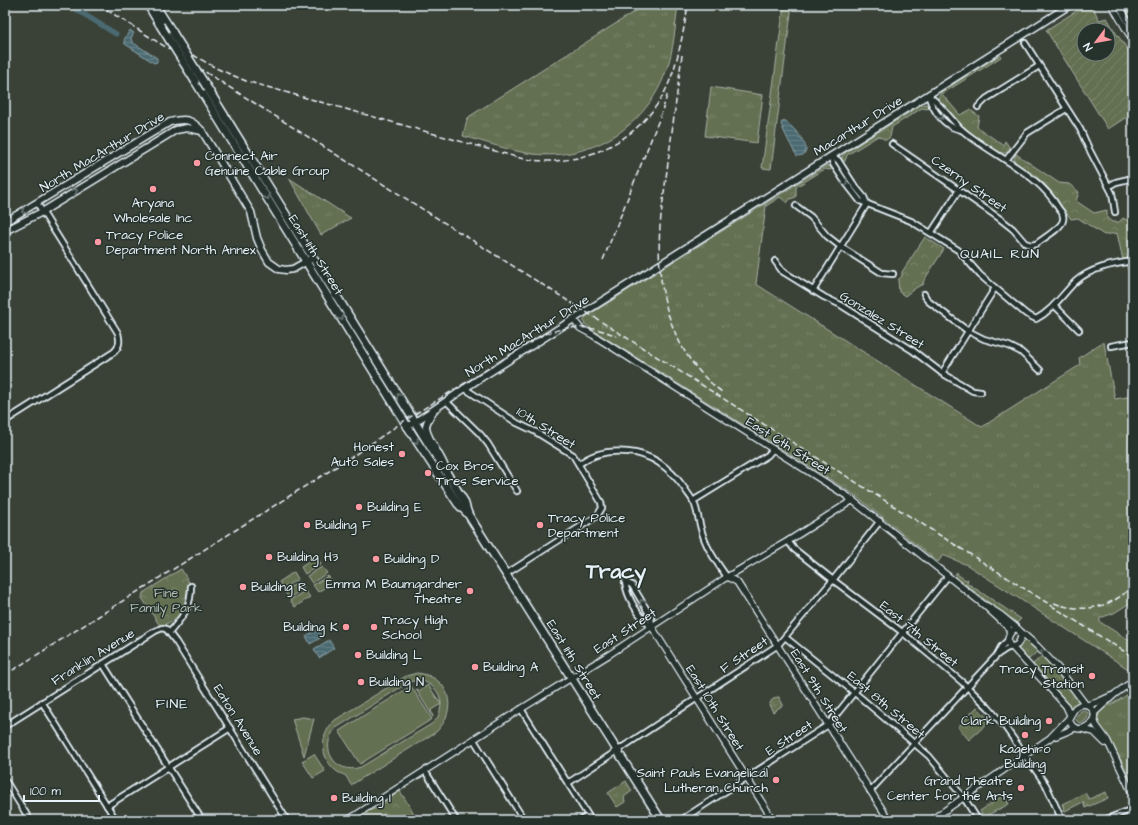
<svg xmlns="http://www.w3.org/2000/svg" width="1138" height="825" viewBox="0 0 1138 825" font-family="'Architects Daughter',sans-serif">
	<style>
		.grass { fill: url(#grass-tufts); stroke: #a6b0a4 }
		.park { fill: url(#park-crowns); stroke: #a6b0a4 }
		.garden { fill: url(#garden-furrows); stroke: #a6b0a4; fill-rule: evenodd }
		.pitch { fill: #637051; stroke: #a6b0a4; fill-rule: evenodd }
		.water { fill: url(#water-rules); stroke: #8aa0a8 }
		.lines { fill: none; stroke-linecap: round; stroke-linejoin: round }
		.canal { stroke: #4b6a72; stroke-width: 5 }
		.minor-casing { stroke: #e8f1f8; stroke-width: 8 }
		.tertiary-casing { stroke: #e8f1f8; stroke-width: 8 }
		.secondary-casing { stroke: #e8f1f8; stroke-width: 9 }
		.primary-casing { stroke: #e8f1f8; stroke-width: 10 }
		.minor { stroke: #26332d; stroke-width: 4.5 }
		.tertiary { stroke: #26332d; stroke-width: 5.5 }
		.secondary { stroke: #26332d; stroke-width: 6 }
		.primary { stroke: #26332d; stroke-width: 7 }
		.rail { stroke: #e8f1f8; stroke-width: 1.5; stroke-dasharray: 6 3; stroke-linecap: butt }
		.primary-bridge-casing { stroke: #e8f1f8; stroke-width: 10; stroke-linecap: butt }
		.primary-bridge { stroke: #26332d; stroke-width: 7 }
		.oneway { stroke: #6a7674 }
		.poi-dot { fill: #ff9aa2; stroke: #26332d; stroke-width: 1.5 }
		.labels { text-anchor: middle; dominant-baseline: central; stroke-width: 3; stroke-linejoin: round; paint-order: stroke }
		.street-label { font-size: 13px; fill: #e8f1f8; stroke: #26332d }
		.poi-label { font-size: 13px; fill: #e8f1f8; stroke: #26332d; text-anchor: start }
		.park-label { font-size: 13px; fill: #b3bdb5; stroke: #26332d }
		.neighbourhood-label { font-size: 14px; letter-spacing: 1px; fill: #e8f1f8; stroke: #26332d }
		.town-label { font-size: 21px; font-weight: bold; fill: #e8f1f8; stroke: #26332d }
	</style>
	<defs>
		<pattern id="grass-tufts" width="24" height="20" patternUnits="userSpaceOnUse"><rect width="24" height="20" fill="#637051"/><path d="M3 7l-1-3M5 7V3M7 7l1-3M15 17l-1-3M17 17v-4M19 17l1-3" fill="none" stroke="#79856b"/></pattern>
		<pattern id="park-crowns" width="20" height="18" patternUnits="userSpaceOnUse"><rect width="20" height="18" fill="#637051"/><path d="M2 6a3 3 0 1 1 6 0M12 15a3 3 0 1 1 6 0" fill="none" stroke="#79856b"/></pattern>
		<pattern id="garden-furrows" width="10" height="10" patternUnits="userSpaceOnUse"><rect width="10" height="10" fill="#637051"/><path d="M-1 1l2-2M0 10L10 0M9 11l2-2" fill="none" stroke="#79856b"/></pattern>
		<pattern id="water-rules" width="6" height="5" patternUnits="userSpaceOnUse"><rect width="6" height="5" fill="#4b6a72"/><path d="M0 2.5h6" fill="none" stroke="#658087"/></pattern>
	</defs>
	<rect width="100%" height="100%" fill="#3a4238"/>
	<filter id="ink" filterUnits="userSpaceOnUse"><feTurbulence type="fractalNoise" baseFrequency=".025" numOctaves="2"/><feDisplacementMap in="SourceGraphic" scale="8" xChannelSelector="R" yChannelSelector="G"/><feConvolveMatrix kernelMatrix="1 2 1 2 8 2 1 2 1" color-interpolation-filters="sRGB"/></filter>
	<g filter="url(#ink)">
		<g class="grass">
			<path d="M645 5H678C675 27 674 50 666 71 647 126 592 161 533 154 509 151 486 142 463 136L467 119 470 116Z"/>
			<polygon points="784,5 792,5 771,169 762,168"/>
			<polygon points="711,87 763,95 757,143 705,136"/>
			<polygon points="289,178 349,217 351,218 321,235"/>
			<polygon points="765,204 766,206 756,284 982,427 1080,365 1079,358 1101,343 1104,343 1115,399 1133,396 1133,601 1114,613 1100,618 1100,622 1133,643 1133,672 967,565 943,555 938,562 852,493 591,329 584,323 584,319 587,316"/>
			<polygon points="957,572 958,575 966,580 968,579 967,583 1021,619 1017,623 1011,618 1010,619 956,577 955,574"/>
			<path d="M1133 690V783L1107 734H1105C1098 724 1093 715 1105 706 1108 705 1111 705 1114 703 1121 699 1127 695 1133 690Z"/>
			<polygon points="777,697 779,697 783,705 773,712 769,705 772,700"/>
			<polygon points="977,707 990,721 969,740 958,727"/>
			<path d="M1084 710 1088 713C1089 718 1085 723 1079 723L1076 720C1076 715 1080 711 1084 710Z"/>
			<polygon points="626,781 632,791 624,797 625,802 617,807 608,793"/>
			<polygon points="1106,792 1108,798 1085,808 1083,802 1065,811 1062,804 1085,793 1089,799"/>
			<polygon points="1004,795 1009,804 984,817 980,811"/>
		</g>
		<g class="park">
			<polygon points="1122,5 1128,5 1133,13 1133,24"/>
			<path d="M1000 55 1001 57 942 94 960 115 970 110 979 116 977 127 1003 145 1005 141 1010 148C1007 152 1005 154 1000 153 982 140 946 118 938 98L941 92Z"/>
			<polygon points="926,104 929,107 927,109 922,108 892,127 890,137 886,140 878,136 847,155 845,161 842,162 842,156 845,153 921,105"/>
			<polygon points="1016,154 1059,183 1069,184 1079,192 1076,201 1094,213 1107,210 1107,218 1112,222 1119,222 1123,218 1133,223 1133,258 1123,260 1117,233 1104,235 1078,218 1071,219 1049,189 1041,181 1016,163 1014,159"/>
			<polygon points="827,165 833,168 830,170 825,169 796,187 796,197 790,199 787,203 780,197 766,206 765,204"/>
			<path d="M925 237 944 249 923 282 924 284C919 285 910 292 905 296L899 292 898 280 902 276V272Z"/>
			<path d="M181 569 189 582C184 605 184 619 160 626L142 598 143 593Z"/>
			<polygon points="1022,637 1038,651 1029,659 1025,658 1017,649"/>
			<polygon points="1042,656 1044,656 1066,682 1079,700 1079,702 1071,709 1034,667 1033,664"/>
			<polygon points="400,791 418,820 354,820 368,811 377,808"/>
		</g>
		<path class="garden" d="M1086 5H1092L1099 20 1107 18 1116 33 1133 57V120L1125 118 1108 129 1046 30ZM1084 30H1108V54H1084Z"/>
		<g class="pitch">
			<polygon points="316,557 321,564 305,574 301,567"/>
			<polygon points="322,567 327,573 312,583 307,576"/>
			<polygon points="294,572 298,579 283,588 279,582"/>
			<polygon points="328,576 333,582 318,592 313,585"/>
			<polygon points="299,582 304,588 289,598 284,591"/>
			<polygon points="305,591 310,597 295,607 290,600"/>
			<path d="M417 673C450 676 459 710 436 732L351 785C349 782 348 779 346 776 343 774 338 773 335 770 319 756 320 734 335 720L406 676ZM418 680C430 682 441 691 441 704L428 685 419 691 416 689 433 717 431 710 441 704C440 714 438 720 430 725L361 767C335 776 318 747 336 728L409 682Z"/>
			<polygon points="411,686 432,719 360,764 339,731"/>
			<polygon points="303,717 314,719 304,756 292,719"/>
			<polygon points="314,754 325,771 313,778 302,761"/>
		</g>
		<g class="water">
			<polygon points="130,30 134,33 131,38 132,42 157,58 157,62 154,63 125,44 124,40"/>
			<path d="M784 121C792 125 807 142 806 151L803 155 797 156C794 152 781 127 781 123Z"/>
			<polygon points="318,629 322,637 310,644 306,636"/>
			<polygon points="329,640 334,648 319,658 314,649"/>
		</g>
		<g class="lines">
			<polyline class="canal" points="69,5 116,34"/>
			<g class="minor-casing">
				<g id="minor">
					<polyline points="1025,43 1080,129 1089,149 1112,193 1115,212"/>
					<path d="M928 95C931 106 939 119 950 126 953 128 958 129 962 130"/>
					<polyline points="978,107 986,99 1039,66"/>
					<path d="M892 144 999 218 1013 229 1025 243 1031 245 1036 244C1042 239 1062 228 1063 220 1064 216 1062 212 1059 209 1038 172 994 157 962 130 950 119 940 103 928 95"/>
					<path d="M831 156 833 164 843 179 860 201 911 221 958 250 980 275 1026 314 1036 319C1052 311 1062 295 1075 282 1090 268 1113 264 1133 261"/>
					<polyline points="831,156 838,160 854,185 864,197 867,204"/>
					<polyline points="1006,160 1027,133 1066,109"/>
					<polyline points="1109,186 1116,182 1133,178"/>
					<polyline points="796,206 811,217 827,236 841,247 882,273 893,274"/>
					<polyline points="931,233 959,190"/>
					<polyline points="775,261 782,271 824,297 841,305 912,350 942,373 973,391 981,392"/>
					<polyline points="1130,261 1133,276"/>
					<polyline points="813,291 867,204"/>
					<polyline points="924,294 928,301 968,331 984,339 1009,346 1021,352 1040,370"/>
					<polyline points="1054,305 1079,330"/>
					<polyline points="1111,346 1133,342"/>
					<polyline points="942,373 995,288"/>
					<polyline points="464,388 517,423 536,432 573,455 601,502 602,508 597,516 506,574"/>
					<polyline points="446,401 480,434 488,444 517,491"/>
					<path d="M5 421 114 352C120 346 120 341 118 333L37 203"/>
					<path d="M579 464C593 453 610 450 628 452 653 454 671 469 685 489 688 494 693 499 695 505 699 517 700 531 706 543 711 555 719 566 727 577"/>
					<polyline points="693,501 768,455 773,449"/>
					<polyline points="788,541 794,549 833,580 902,632 962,682 988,707 1005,727 1046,785 1062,820"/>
					<polyline points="625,582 632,585 651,617 652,627"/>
					<path d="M625 582C627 598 639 617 652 627"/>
					<path d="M170 632C183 616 191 608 191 586"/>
					<polyline points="785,637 861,698 929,756 964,798 978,820"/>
					<polyline points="997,655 1001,647 1008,640"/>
					<polyline points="103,664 202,820"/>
					<polyline points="42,702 116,820"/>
					<polyline points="521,709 591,820"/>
					<polyline points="5,726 155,631 162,628 166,629 176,642 287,820"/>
					<polyline points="474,740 524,820"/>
					<polyline points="425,771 456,820"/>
					<polyline points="5,780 30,820"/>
					<polyline points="568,783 778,645 833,580 880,521"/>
					<polyline points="870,791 997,655 1006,649 1011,647"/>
					<polyline points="107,806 230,728"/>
					<polyline points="581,820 588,816"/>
					<polyline points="681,820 828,725 948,576"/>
					<polyline points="1104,820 1133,809"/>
				</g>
			</g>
			<g class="tertiary-casing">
				<g id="tertiary">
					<polyline points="1112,5 1133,41"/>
					<polyline points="1119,5 1133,30"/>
					<polyline points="573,319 580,328 593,335 847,496 983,604 1008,627 1010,633"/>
					<polyline points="727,577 737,582 889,820"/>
					<polyline points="987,606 1001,615 1018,629"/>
					<polyline points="652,627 773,820"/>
					<path d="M1015 629H1018C1023 634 1021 640 1017 645L1011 647C1005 642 1009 632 1015 629Z"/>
					<polyline points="1020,631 1037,646 1058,668 1085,704"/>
					<polyline points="1012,647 1066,706 1070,715"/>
					<path d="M1082 704C1085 704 1087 704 1090 707 1106 718 1074 743 1069 718L1075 708Z"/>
					<polyline points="1088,705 1098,702 1111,696"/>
					<polyline points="1094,713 1115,694 1133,681"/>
					<polyline points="1094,718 1096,725 1107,740 1133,795"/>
					<polyline points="1082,729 1094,732 1105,743"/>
					<polyline points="1056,736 1075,728"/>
					<polyline points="348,820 521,709 610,654 727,577 788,541 853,500"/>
					<polyline points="931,820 1050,738 1069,718"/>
				</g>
			</g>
			<g class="secondary-casing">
				<g id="secondary">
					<path d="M5 222 170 122C186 118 191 119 202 131L251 212 257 238 262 250 269 262 279 269 286 270 293 269 309 260"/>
					<polyline points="5,231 42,212 176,130 187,128 202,131"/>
					<path d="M433 412C430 416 427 421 426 426 425 437 443 457 446 470"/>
					<path d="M407 427C433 411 457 393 482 377L1070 5"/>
				</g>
			</g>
			<g class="primary-casing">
				<g id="primary">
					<polyline points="148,5 160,25"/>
					<polyline points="155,5 173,33"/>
					<polyline points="195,81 414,437 458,504 468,514 661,820"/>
					<polyline points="208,89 464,501 468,514"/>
				</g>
			</g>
			<use href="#minor" class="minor"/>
			<use href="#tertiary" class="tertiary"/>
			<use href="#secondary" class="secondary"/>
			<use href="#primary" class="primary"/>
			<g class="rail">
				<polyline points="99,5 1133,657"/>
				<path d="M193 55 218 69 246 81 520 158C580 171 643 141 668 85 678 62 684 29 688 5"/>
				<path d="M682 55 661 216C654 280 666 351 722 392"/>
				<polyline points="603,260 660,117 668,93"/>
				<path d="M1054 603C1082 614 1113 608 1133 585"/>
				<path d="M5 675 350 458 404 421 539 337C563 325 591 324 616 336"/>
			</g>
			<g class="primary-bridge-casing">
				<g id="primary-bridge">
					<polyline points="160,25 195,81"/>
					<polyline points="173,33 208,89"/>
				</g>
			</g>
			<use href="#primary-bridge" class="primary-bridge"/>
		</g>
		<defs><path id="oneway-chevron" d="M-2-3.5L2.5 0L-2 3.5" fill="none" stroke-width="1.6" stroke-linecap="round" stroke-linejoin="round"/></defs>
		<g class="oneway">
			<use href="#oneway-chevron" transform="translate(941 117) rotate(49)"/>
			<use href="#oneway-chevron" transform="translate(845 183) rotate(56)"/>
			<use href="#oneway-chevron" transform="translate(75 191) rotate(-32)"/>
			<use href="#oneway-chevron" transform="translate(267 197) rotate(59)"/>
			<use href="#oneway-chevron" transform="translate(24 211) rotate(149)"/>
			<use href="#oneway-chevron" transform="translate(341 318) rotate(58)"/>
			<use href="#oneway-chevron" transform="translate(399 396) rotate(-123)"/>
			<use href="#oneway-chevron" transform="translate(416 441) rotate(58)"/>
			<use href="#oneway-chevron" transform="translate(642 602) rotate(-121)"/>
			<use href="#oneway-chevron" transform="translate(1043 652) rotate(-133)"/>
		</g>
	</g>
	<g class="poi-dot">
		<circle cx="197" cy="163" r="4"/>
		<circle cx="153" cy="189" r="4"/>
		<circle cx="98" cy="242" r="4"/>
		<circle cx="402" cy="454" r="4"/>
		<circle cx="428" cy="473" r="4"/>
		<circle cx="359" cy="507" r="4"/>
		<circle cx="307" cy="525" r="4"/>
		<circle cx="540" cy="525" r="4"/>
		<circle cx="269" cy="557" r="4"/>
		<circle cx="376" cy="559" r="4"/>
		<circle cx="243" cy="587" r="4"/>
		<circle cx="470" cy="591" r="4"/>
		<circle cx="346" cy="627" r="4"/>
		<circle cx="374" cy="627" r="4"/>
		<circle cx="358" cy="655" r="4"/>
		<circle cx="475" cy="667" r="4"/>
		<circle cx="1092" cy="676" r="4"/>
		<circle cx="361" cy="682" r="4"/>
		<circle cx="1049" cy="721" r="4"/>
		<circle cx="1025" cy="735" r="4"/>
		<circle cx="776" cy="780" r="4"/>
		<circle cx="1021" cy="788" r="4"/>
		<circle cx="334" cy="798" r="4"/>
	</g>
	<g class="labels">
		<g class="street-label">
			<text transform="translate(858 126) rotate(-32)">Macarthur Drive</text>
			<text transform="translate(102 152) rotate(-31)">North MacArthur Drive</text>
			<text transform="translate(969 184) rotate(35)">Czerny Street</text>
			<text transform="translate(316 255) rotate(58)">East 11th Street</text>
			<text transform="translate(882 320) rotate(32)">Gonzalez Street</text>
			<text transform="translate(527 336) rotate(-32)">North MacArthur Drive</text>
			<text transform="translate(546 428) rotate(32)">10th Street</text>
			<text transform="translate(788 446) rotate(32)">East 6th Street</text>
			<text transform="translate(625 631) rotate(-33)">East Street</text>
			<text transform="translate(919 634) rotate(39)">East 7th Street</text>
			<text transform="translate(744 655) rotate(-34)">F Street</text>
			<text transform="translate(93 657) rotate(-32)">Franklin Avenue</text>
			<text transform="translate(574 660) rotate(58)">East 11th Street</text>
			<text transform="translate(819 691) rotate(58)">East 9th Street</text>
			<text transform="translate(886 705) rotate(40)">East 8th Street</text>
			<text transform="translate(715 708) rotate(58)">East 10th Street</text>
			<text transform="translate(238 720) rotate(58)">Eaton Avenue</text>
			<text transform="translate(789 738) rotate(-33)">E Street</text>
		</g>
		<g class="poi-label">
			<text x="205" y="156">Connect Air<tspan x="205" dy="15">Genuine Cable Group</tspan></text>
			<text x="153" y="203" text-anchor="middle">Aryana<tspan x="153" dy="15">Wholesale Inc</tspan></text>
			<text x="106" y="235">Tracy Police<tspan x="106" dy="15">Department North Annex</tspan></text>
			<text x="394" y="447" text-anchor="end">Honest<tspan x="394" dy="15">Auto Sales</tspan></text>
			<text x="436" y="466">Cox Bros<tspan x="436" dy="15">Tires Service</tspan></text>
			<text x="367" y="507">Building E</text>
			<text x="548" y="518">Tracy Police<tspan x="548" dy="15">Department</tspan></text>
			<text x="315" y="525">Building F</text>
			<text x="277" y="557">Building H3</text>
			<text x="384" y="559">Building D</text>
			<text x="462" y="584" text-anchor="end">Emma M Baumgardner<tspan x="462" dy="15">Theatre</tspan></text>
			<text x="251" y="587">Building R</text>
			<text x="382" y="620">Tracy High<tspan x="382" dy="15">School</tspan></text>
			<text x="338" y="627" text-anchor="end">Building K</text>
			<text x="366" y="655">Building L</text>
			<text x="483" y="667">Building A</text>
			<text x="1084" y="669" text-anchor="end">Tracy Transit<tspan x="1084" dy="15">Station</tspan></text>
			<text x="369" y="682">Building N</text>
			<text x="1041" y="721" text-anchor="end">Clark Building</text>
			<text x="1025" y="749" text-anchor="middle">Kagehiro<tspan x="1025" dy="15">Building</tspan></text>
			<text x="768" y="773" text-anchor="end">Saint Pauls Evangelical<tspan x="768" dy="15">Lutheran Church</tspan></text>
			<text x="1013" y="781" text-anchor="end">Grand Theatre<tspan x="1013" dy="15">Center for the Arts</tspan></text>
			<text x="342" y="798">Building I</text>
		</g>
		<g class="park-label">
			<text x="166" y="593">Fine<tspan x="166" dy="15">Family Park</tspan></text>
		</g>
		<g class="neighbourhood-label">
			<text x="1000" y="254">QUAIL RUN</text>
			<text x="172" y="704">FINE</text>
		</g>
		<g class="town-label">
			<text x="616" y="571">Tracy</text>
		</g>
	</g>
	<rect width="1138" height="825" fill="none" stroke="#26332d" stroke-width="20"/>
	<rect x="10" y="10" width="1118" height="805" fill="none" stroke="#e8f1f8" stroke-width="1.5" filter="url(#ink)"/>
	<g transform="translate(1096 42) rotate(238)"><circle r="19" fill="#26332d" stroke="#747f7e"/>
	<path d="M0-3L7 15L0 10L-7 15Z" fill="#ff9aa2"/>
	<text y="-6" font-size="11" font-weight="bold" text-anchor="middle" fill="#e8f1f8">N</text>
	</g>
	<path d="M24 795v6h75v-6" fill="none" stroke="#e8f1f8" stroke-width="2"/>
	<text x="30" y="795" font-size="12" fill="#e8f1f8" stroke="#26332d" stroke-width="3" paint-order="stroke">100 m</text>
</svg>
